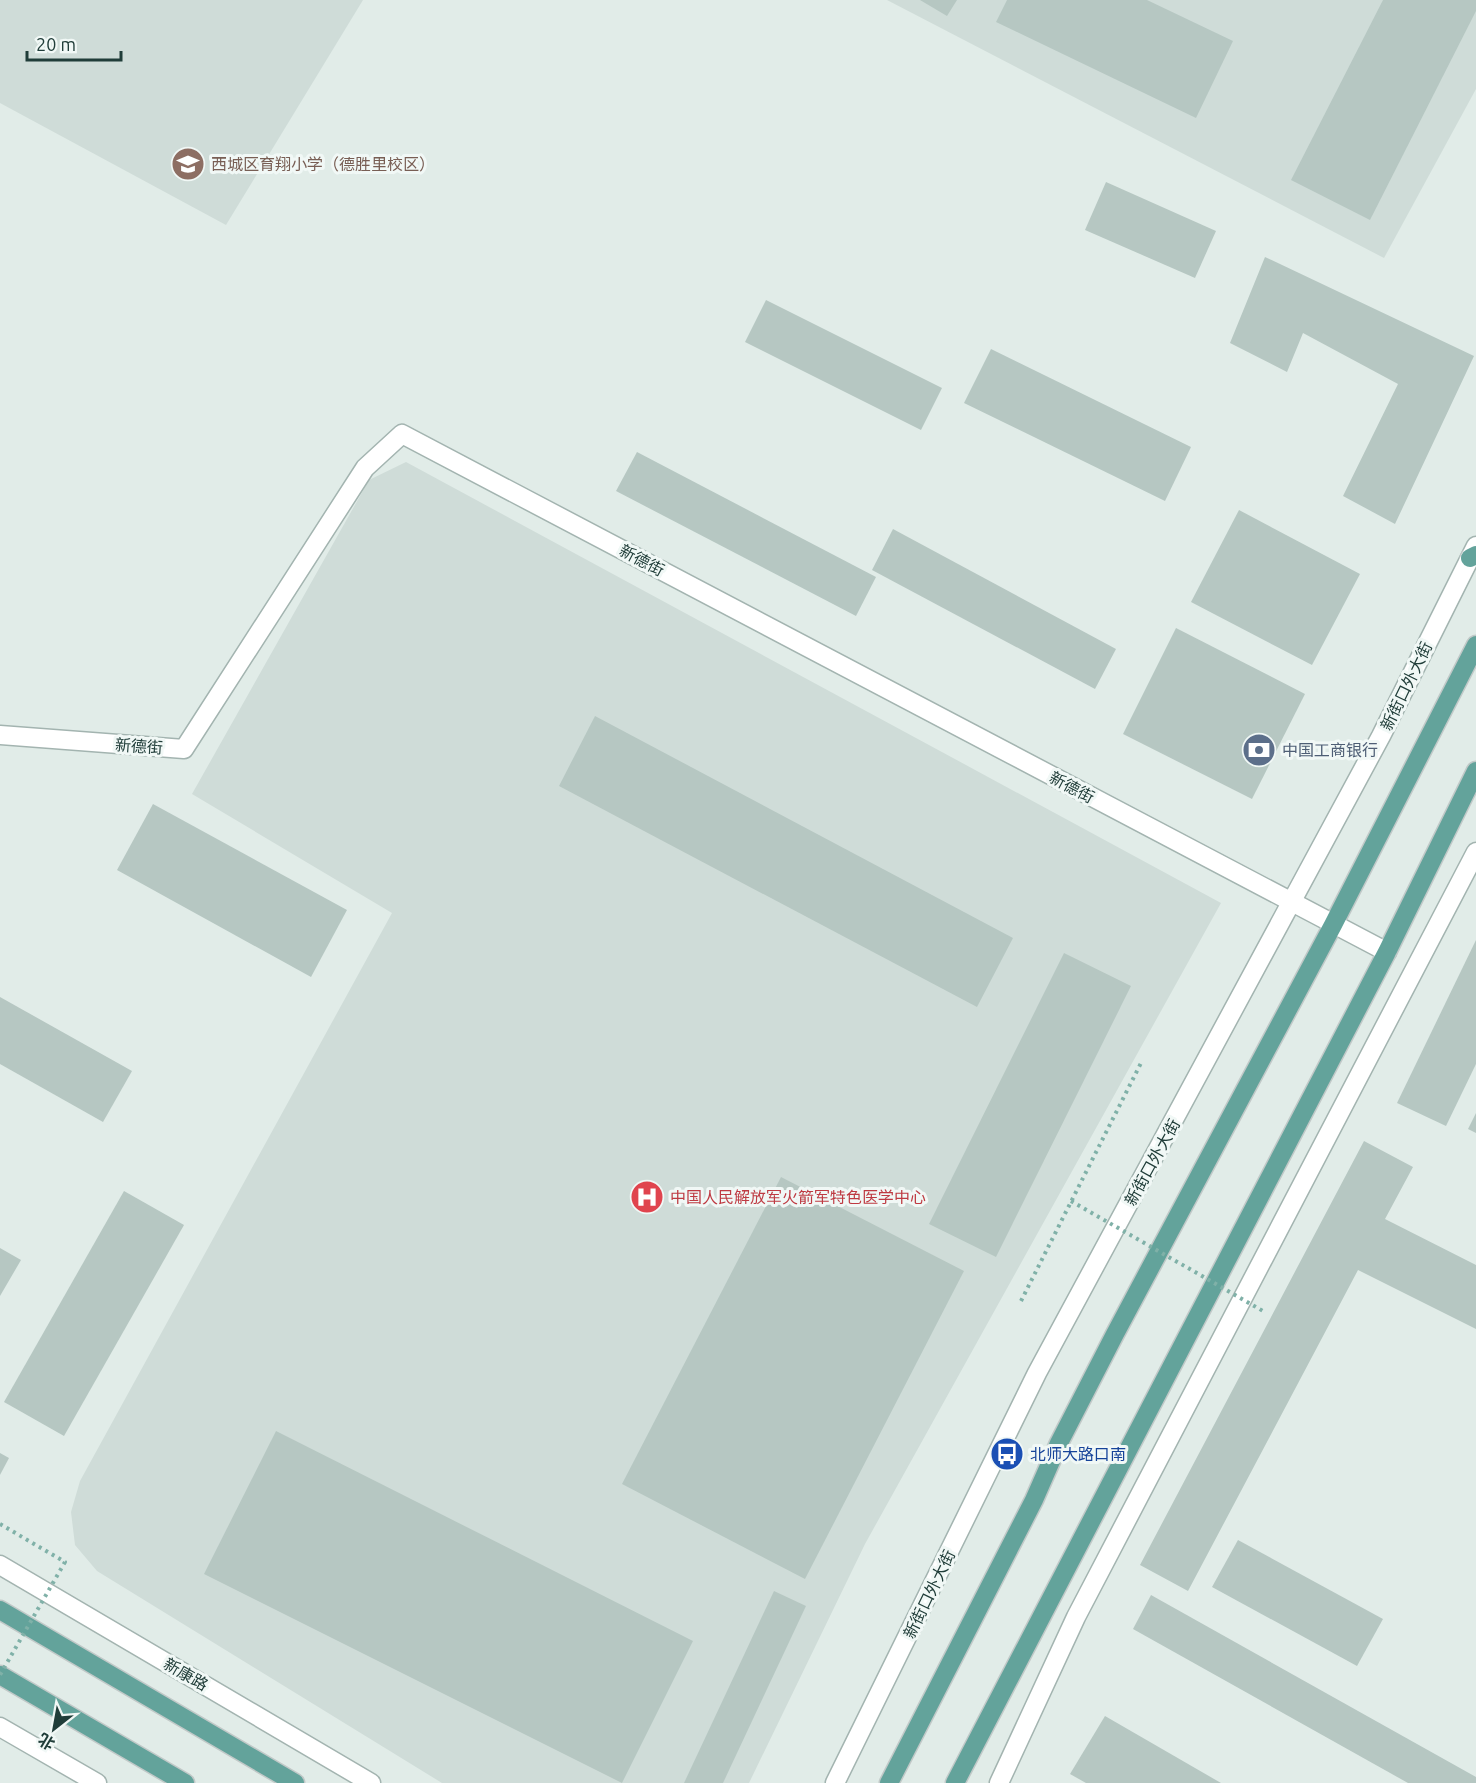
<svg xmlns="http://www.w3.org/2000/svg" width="1476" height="1783" viewBox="0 0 1476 1783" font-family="Ubuntu,'Noto Sans SC',sans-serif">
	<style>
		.built { fill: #cfdcd8 }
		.building { fill: #b6c7c2 }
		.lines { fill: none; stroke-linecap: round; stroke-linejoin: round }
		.minor-casing { stroke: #a3b4b0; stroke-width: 21 }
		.major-casing { stroke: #c1c9c8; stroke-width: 21 }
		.path { stroke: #80b1a8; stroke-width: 4; stroke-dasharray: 3 4.5; stroke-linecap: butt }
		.minor { stroke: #fff; stroke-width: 18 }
		.major { stroke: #63a39b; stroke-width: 18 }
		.path-bridge { stroke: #80b1a8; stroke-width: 4; stroke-dasharray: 3 4.5; stroke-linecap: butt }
		.labels { text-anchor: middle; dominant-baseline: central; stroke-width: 6; stroke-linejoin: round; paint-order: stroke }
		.education-label { font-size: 16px; fill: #785e54; stroke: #f1f8f6; text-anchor: start }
		.street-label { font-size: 16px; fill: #203d39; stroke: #f1f8f6 }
		.service-label { font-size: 16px; fill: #4e5e75; stroke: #f1f8f6; text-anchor: start }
		.health-label { font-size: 16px; fill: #be3a42; stroke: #f1f8f6; text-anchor: start }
		.transit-label { font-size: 16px; fill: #164399; stroke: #f1f8f6; text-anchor: start }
	</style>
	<rect width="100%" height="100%" fill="#e1ece8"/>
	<g class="built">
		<polygon points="0,0 363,0 226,225 0,103"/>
		<polygon points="887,0 1476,0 1476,89 1384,258"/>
		<polygon points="406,462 1221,903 865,1544 749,1783 442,1783 97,1571 75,1545 71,1512 80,1481 392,913 192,794 369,480"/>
	</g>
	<g class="building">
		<polygon points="920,0 957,0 947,16"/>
		<polygon points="1007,0 1147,0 1233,41 1196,118 996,22"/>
		<polygon points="1383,0 1476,0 1476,11 1370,220 1291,180"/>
		<polygon points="1106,182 1216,231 1195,278 1085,230"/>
		<polygon points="1265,257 1474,356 1395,524 1343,496 1398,384 1303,333 1287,372 1230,343"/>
		<polygon points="766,300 942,388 921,430 745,342"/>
		<polygon points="991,349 1191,447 1165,501 964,403"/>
		<polygon points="637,452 876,577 856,616 616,491"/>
		<polygon points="1239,510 1360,574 1312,665 1191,602"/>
		<polygon points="893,529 1116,649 1095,689 872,570"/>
		<polygon points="1176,628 1305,694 1252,799 1123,734"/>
		<polygon points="595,716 1013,938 977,1007 559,786"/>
		<polygon points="153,804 347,910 311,977 117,870"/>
		<polygon points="1476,940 1476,1064 1446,1126 1397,1103"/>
		<polygon points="1064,953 1131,986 996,1257 929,1224"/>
		<polygon points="0,997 132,1071 103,1122 0,1064"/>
		<polygon points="1476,1113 1476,1133 1468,1129"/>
		<polygon points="1364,1141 1413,1167 1385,1219 1476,1265 1476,1329 1358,1270 1188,1591 1140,1565"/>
		<polygon points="781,1177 964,1271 805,1579 622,1484"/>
		<polygon points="124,1191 184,1225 64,1436 4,1402"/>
		<polygon points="0,1248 21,1260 0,1296"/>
		<polygon points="276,1431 693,1641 622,1783 204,1574"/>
		<polygon points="0,1453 9,1458 0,1475"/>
		<polygon points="1238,1540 1383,1619 1357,1666 1212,1587"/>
		<polygon points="774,1591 806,1606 723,1783 684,1783"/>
		<polygon points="1151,1595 1476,1777 1476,1783 1408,1783 1133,1629"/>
		<polygon points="1105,1716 1221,1783 1086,1783 1070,1774"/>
	</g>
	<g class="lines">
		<g class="minor-casing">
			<g id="minor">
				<polyline points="0,735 184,749 365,468 402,434 1387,952"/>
				<polyline points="0,1565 371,1783"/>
				<polyline points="0,1727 97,1783"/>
				<polyline points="835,1783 1037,1373 1381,736 1476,546"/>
				<polyline points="999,1783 1076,1617 1476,852"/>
			</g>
		</g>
		<g class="major-casing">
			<g id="major">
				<polyline points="1470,558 1476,555"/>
				<polyline points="0,1610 295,1783"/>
				<polyline points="0,1675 185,1783"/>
				<polyline points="889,1783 1034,1500 1059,1443 1115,1334 1333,925 1476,645"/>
				<polyline points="955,1783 1387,952 1476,771"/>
			</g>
		</g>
		<polyline class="path" points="1021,1301 1141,1063"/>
		<use href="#minor" class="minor"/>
		<use href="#major" class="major"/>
		<g class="path-bridge">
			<polyline points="1071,1201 1263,1311"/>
			<polyline points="0,1524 65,1562 0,1675"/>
		</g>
	</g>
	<defs>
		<g id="school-disc" transform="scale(1.725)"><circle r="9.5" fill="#8d6e63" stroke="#f1f8f6"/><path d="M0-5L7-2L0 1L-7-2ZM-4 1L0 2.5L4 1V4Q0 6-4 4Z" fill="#fff"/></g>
		<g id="bank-disc" transform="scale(1.725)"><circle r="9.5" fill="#5c6f8a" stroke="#f1f8f6"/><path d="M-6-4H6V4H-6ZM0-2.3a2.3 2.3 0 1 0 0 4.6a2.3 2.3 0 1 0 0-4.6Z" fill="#fff"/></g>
		<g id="hospital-disc" transform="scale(1.725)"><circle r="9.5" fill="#e0444e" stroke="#f1f8f6"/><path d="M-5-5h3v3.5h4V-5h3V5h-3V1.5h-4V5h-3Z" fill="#fff"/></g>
		<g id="bus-disc" transform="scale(1.725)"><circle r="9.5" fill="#1a4fb4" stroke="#f1f8f6"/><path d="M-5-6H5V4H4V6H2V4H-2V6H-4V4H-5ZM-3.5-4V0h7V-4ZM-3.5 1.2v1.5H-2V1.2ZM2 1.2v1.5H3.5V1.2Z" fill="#fff"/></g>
	</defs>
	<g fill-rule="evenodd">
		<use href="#school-disc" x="188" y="164"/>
		<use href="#bank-disc" x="1259" y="750"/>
		<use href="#hospital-disc" x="647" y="1197"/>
		<use href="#bus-disc" x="1007" y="1454"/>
	</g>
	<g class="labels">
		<g class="education-label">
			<text x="211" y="164">西城区育翔小学（德胜里校区）</text>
		</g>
		<g class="street-label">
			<text transform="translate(642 560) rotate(28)">新德街</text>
			<text transform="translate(1406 686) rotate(-64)">新街口外大街</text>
			<text transform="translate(139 746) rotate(4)">新德街</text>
			<text transform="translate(1072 787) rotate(28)">新德街</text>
			<text transform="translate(1152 1162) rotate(-61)">新街口外大街</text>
			<text transform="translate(929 1594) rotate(-64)">新街口外大街</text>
			<text transform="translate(186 1674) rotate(30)">新康路</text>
		</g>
		<g class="service-label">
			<text x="1282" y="750">中国工商银行</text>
		</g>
		<g class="health-label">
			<text x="670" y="1197">中国人民解放军火箭军特色医学中心</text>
		</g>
		<g class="transit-label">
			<text x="1030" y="1454">北师大路口南</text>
		</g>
	</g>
	<g transform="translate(54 1729) rotate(211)" stroke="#f1f8f6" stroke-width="4.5" paint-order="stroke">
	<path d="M0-4.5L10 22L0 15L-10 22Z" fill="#203d39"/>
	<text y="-9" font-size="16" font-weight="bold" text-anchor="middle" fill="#203d39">北</text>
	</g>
	<path d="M27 51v9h94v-9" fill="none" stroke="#203d39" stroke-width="3"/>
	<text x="36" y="51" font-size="18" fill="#203d39" stroke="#f1f8f6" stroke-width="4.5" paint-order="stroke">20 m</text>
</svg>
